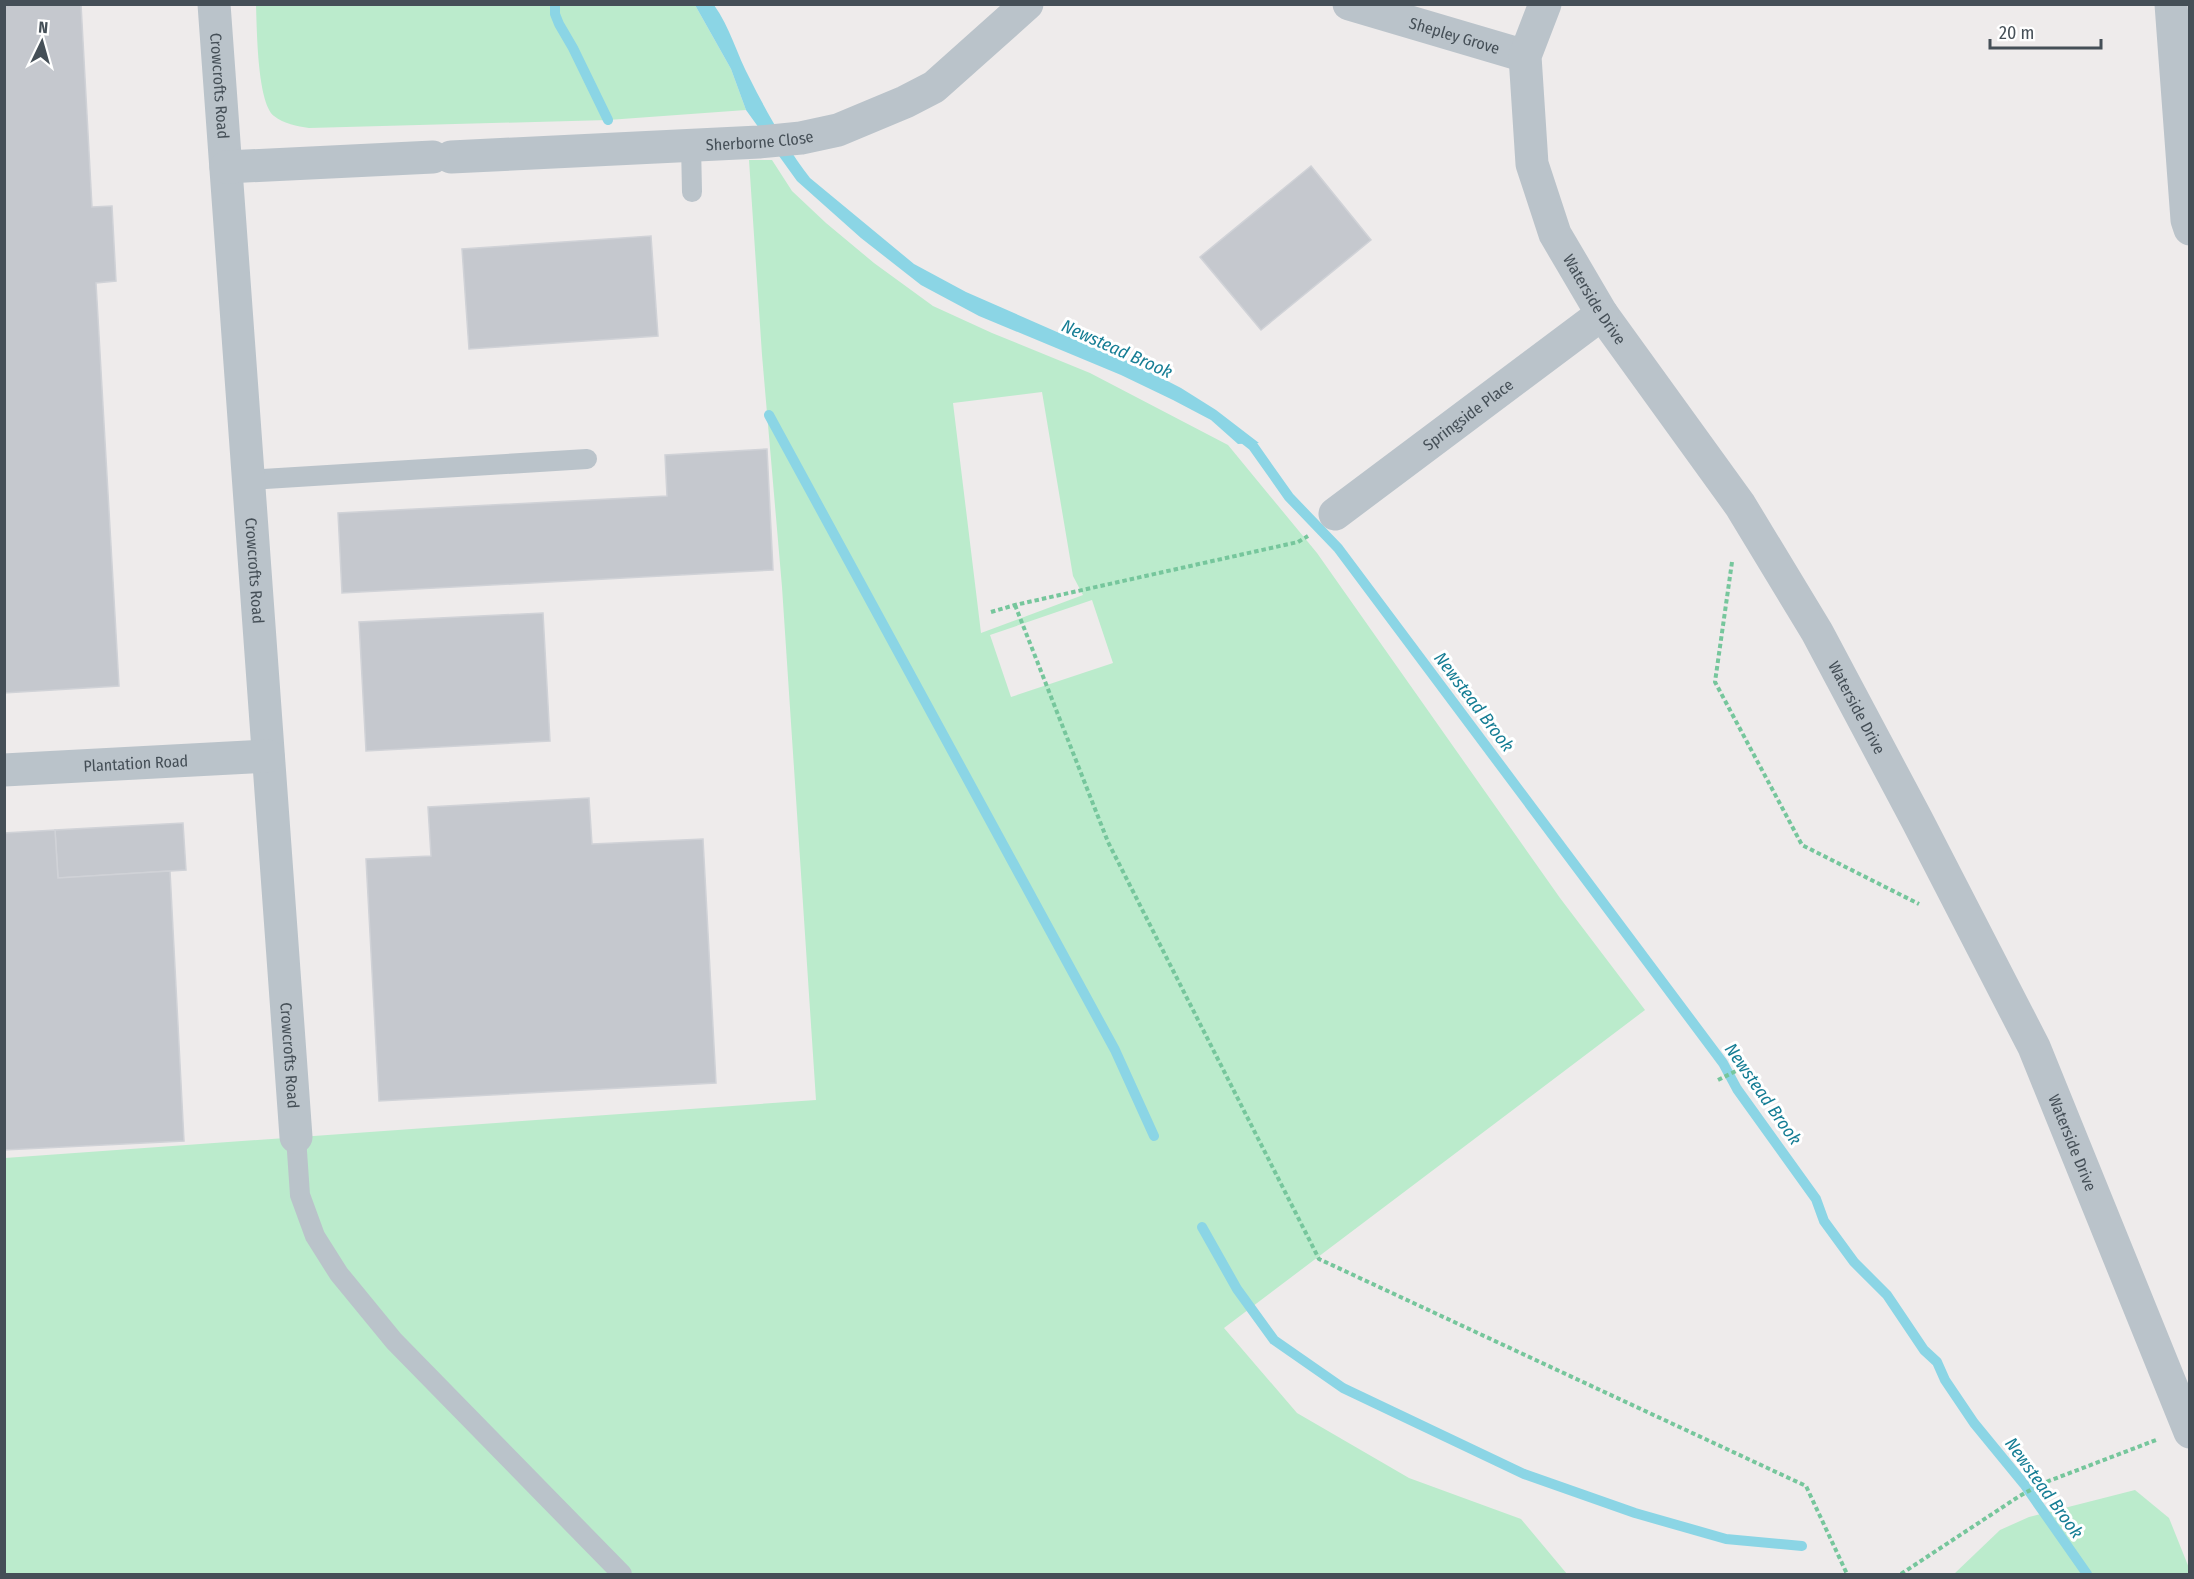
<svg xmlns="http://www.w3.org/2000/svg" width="2194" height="1579" viewBox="0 0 2194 1579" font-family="'Fira Sans Condensed',sans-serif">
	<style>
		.green { fill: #bbebcc; fill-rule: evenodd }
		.water { fill: #8bd5e5 }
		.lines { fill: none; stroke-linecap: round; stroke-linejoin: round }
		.stream { stroke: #8bd5e5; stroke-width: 10 }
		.building { fill: #c5c8ce; stroke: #d0d2d7; stroke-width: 1.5 }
		.path { stroke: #76c69c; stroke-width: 4; stroke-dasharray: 4.5 3; stroke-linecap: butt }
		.service { stroke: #bac3ca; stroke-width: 20 }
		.minor { stroke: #bac3ca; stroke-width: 33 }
		.labels { text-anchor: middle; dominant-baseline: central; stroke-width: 6; stroke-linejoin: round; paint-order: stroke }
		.street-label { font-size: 16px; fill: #454f57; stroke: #fff }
		.water-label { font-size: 18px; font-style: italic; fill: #157d94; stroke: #fff }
	</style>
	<rect width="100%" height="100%" fill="#eeebeb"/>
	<g class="green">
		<path d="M256 5H695L731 69 746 110 608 120 309 128C297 126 284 124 274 116 257 102 257 27 256 5Z"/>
		<path d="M749 160H772L792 191 826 223 874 263 933 306 992 333 1090 373 1228 445 1317 553 1560 898 1645 1010 1224 1328 1297 1413 1409 1478 1521 1519 1567 1574H5V1158L816 1100 782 587 762 355ZM1042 392 1073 576 1083 595 981 633 953 403ZM1092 600 1113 663 1011 697 990 635Z"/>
		<polygon points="2135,1490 2169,1518 2189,1568 2189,1574 1954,1574 2000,1530 2029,1517"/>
	</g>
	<path class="water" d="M695 5H714C730 27 737 55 750 79 767 113 787 148 810 178L914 264 966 292 1057 332 1101 348 1146 370 1181 388 1216 410 1259 443 1238 444 1211 420 1173 400 1121 375 979 316 921 285 861 238 797 181 746 110 731 69Z"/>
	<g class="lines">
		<g class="stream">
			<polyline points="555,4 555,14 559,24 573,48 608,120"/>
			<polyline points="769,415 1115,1050 1154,1136"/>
			<polyline points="1239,435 1253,446 1289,497 1338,548 1723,1063 1737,1089 1816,1199 1824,1221 1854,1262 1887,1295 1924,1350 1937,1362 1945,1380 1974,1423 2024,1484 2087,1574"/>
			<polyline points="1202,1227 1237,1289 1274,1340 1343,1388 1524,1474 1635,1513 1726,1539 1802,1546"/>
		</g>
	</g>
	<g class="building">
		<polygon points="4,4 81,4 92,207 112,206 116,281 96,283 119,686 4,693"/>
		<polygon points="1311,166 1371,240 1261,330 1200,257"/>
		<polygon points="651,236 658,336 469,349 462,249"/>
		<polygon points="767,449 773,570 342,593 338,513 667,496 665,455"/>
		<polygon points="543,613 550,741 366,751 359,622"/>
		<polygon points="589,798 592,844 703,839 716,1083 379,1101 366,859 431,856 428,807"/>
		<polygon points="183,823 186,870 58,878 55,830"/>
		<polygon points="55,830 58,878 170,871 184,1141 4,1150 4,833"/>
	</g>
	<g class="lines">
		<g class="path">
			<polyline points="1732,562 1715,682 1802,845 1919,904"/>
			<polyline points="1015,605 1108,842 1319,1259 1806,1486 1847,1574"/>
			<polyline points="991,612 1015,605 1298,542 1308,536"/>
			<polyline points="1718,1080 1742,1068"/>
			<polyline points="1901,1574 2018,1497 2041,1484 2156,1440"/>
		</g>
		<g class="service">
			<polyline points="691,144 692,192"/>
			<polyline points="248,480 587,459"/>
			<polyline points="296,1137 300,1195 315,1236 339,1274 394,1341 622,1574"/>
		</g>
		<g class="minor">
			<path id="s1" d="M214 4 296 1137"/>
			<path id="s2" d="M1349 4 1525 56"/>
			<path id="s3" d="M1545 4 1525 56 1532 164 1555 234 1602 314 1740 505 1817 632 1917 820 2034 1047 2190 1432"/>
			<polyline points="2171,4 2187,220 2190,229"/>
			<path id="s4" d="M451 157 759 142 801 138 838 130 905 102 934 87 1027 4"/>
			<polyline points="226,167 433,157"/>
			<path id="s5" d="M1335 514 1602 314"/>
			<path id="s6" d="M4 770 268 756"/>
		</g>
	</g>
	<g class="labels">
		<g class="street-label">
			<text stroke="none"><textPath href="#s2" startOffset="110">Shepley Grove</textPath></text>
			<text stroke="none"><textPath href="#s1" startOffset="82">Crowcrofts Road</textPath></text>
			<text stroke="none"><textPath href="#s4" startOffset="309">Sherborne Close</textPath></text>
			<text stroke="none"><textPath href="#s3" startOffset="314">Waterside Drive</textPath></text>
			<text stroke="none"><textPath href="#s5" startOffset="166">Springside Place</textPath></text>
			<text stroke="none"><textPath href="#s1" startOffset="568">Crowcrofts Road</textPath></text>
			<text stroke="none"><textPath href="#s3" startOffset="800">Waterside Drive</textPath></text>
			<text stroke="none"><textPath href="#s6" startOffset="132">Plantation Road</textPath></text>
			<text stroke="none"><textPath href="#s1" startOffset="1054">Crowcrofts Road</textPath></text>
			<text stroke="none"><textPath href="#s3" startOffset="1286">Waterside Drive</textPath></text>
		</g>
		<g class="water-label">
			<text transform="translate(1117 349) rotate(24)">Newstead Brook</text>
			<text transform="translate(1474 702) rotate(53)">Newstead Brook</text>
			<text transform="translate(1763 1094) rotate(55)">Newstead Brook</text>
			<text transform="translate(2044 1488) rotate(54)">Newstead Brook</text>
		</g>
	</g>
	<rect width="2194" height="1579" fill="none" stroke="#454f57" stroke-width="12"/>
	<g transform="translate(42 42) rotate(5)" stroke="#ffffff" stroke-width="4.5" paint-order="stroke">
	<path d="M0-4.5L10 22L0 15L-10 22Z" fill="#454f57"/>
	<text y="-9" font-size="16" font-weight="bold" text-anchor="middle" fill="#454f57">N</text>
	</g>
	<path d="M1990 39v9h111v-9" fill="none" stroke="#454f57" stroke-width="3"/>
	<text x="1999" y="39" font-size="18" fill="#454f57" stroke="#ffffff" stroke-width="4.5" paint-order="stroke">20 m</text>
</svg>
